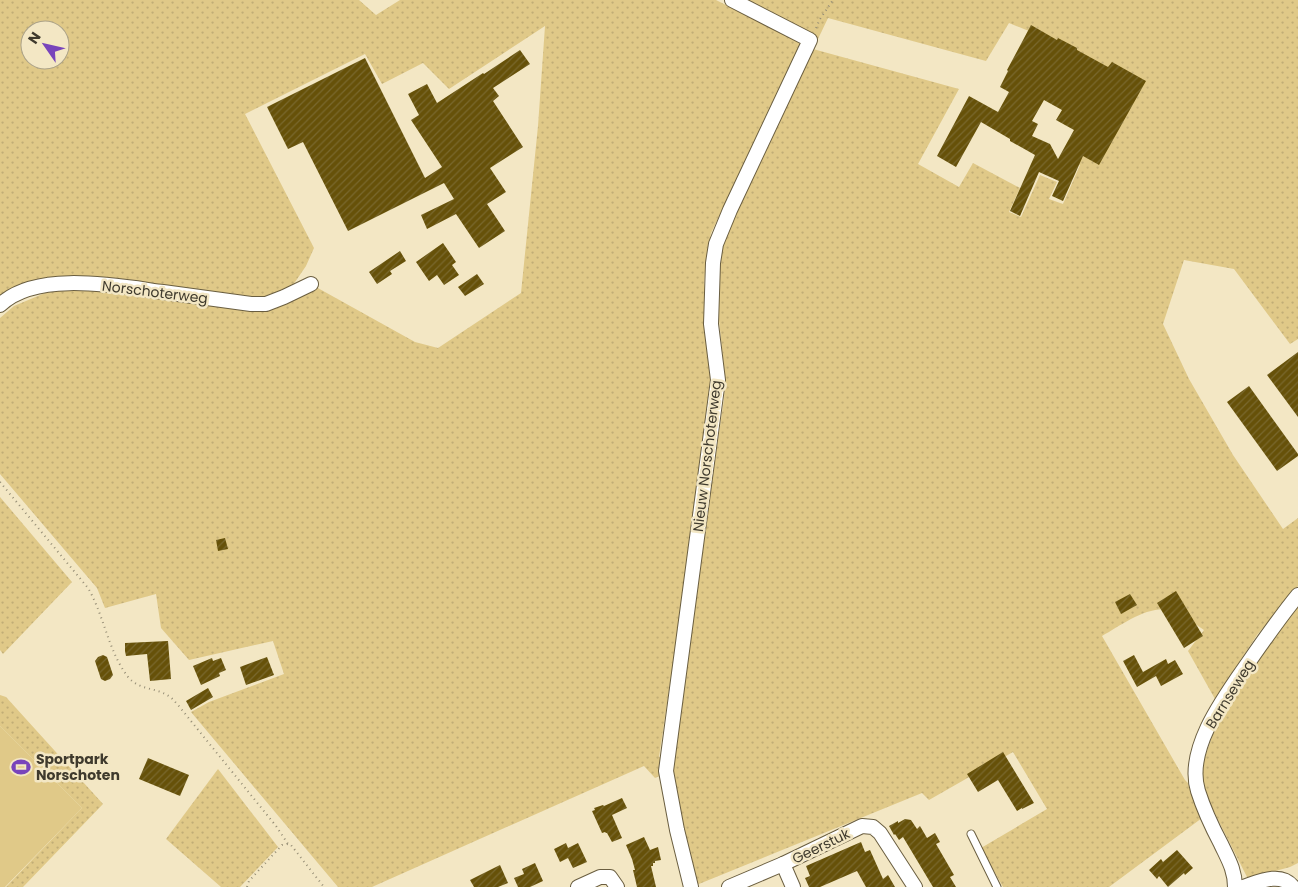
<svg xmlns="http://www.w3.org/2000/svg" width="1298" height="887" viewBox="0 0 1298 887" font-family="Poppins,sans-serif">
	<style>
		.grass { fill: url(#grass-dots); fill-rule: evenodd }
		.pitch { fill: #e0c988 }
		.building { fill: url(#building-hatch); fill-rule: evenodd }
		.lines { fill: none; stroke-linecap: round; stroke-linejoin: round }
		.lane-casing { stroke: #6a5e40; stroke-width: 9 }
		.street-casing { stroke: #6a5e40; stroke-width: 16 }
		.path { stroke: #958d75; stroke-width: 2; stroke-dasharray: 1 4; stroke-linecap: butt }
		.lane { stroke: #fff; stroke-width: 7 }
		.street { stroke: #fff; stroke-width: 14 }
		.labels { text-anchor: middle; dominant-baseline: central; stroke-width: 5; stroke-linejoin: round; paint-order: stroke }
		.street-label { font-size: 14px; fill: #3f3a2d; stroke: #f3e7c4 }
		.poi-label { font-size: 14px; font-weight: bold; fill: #3f3a2d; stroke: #f3e7c4; text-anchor: start }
	</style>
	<defs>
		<pattern id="grass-dots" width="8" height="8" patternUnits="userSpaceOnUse" patternTransform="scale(1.25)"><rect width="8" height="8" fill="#e0c988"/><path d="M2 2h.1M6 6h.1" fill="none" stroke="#c1ad76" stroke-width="1.8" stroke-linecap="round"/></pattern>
		<pattern id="building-hatch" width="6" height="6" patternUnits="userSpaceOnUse" patternTransform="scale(1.25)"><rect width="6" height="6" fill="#665109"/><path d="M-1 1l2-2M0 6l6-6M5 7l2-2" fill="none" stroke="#79682e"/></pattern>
	</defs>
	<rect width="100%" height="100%" fill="#f3e7c4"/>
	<g class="grass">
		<path d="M0 0H359L376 15 400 0H716L803 44 711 233 706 260 704 283 715 382 659 757H664L662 775 655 778 644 766 372 887H338L191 712 209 702 284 674 273 641 189 660 161 628 156 594 105 608 97 588 0 474V318L14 306 45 293 72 289H94L250 311H263L316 287 415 342 438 348 521 293 538 126 545 26 449 89 423 63 382 84 365 54 245 114 314 248 306 266 293 285 264 298 258 299 98 279 0 298ZM30 30H60V60H30Z"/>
		<path d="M741 0H1298V339L1290 344 1234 269 1184 260 1163 324 1189 379 1233 455 1283 529 1298 518V586L1257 635 1215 699 1188 651 1204 630C1196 625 1182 614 1174 611 1150 603 1122 625 1102 636L1185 780 1188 783 1192 796 1202 818 1109 887H1003L981 848 1047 809 1013 752 929 800 922 793 694 886 669 776 724 399 725 377 715 282 721 241 813 49 959 89 918 164 959 187 973 163 1020 188 1009 212 1021 217 1040 175 1057 182 1049 199 1063 204 1080 165 1067 159 1107 83 1041 36 1009 23 986 61 828 18 818 39Z"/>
		<polygon points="0,497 72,582 3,654 0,650"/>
		<polygon points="1298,604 1298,863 1290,867 1250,878 1247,877 1206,796 1203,780 1202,766 1213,734 1231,699"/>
		<polygon points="0,695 6,697 103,804 23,887 6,887 82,808 0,726"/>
		<polygon points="218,769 278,847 240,887 221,887 166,839"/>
	</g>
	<polygon class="pitch" points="0,726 82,808 5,887 0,887"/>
	<g class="building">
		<path d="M1031 25 1057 40 1058 38 1077 48V50L1108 67 1112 62 1146 81 1099 165 1083 156 1063 201 1052 196 1059 181 1039 172 1020 216 1010 211 1035 155 1010 141V139L981 122 956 167 937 156 969 96 998 112 1009 92 1000 87 1008 71 1007 70ZM1044 100 1062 110 1056 120 1074 130 1058 159 1050 144 1032 136 1038 124 1032 121Z"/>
		<polygon points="520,50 530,64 493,88 499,96 493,101 523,147 490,168 506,192 487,204 505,231 479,248 456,214 427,229 421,215 454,199 444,183 348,231 303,142 288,149 267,107 365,58 425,178 442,167 411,120 419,115 408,94 427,84 437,103 483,73 484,74"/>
		<polygon points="443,243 456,262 452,265 459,275 444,285 437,275 429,281 416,262"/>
		<polygon points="400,251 406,261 390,271 392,274 377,284 369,272"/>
		<polygon points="477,274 484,284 465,296 458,287"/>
		<polygon points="1298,352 1298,417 1267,375"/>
		<polygon points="1249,386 1298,454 1298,456 1277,471 1227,402"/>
		<polygon points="225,538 228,549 218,551 216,540"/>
		<polygon points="1176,591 1203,636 1184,648 1157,603"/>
		<polygon points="1130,594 1137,605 1121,614 1115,602"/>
		<polygon points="168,641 171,679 150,681 147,654 126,656 125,651 125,643"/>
		<polygon points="103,655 107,657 113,675 110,679 105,681 101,679 95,661 98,657"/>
		<polygon points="1134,655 1143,672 1166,659 1168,664 1175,660 1183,674 1161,686 1156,676 1137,687 1123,661"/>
		<polygon points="267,657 274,675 246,685 240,667"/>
		<polygon points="212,658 213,661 221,658 226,670 219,673 220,676 201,685 193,666"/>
		<polygon points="208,688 213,697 191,710 186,701"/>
		<polygon points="1003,752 1034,803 1022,809 1022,808 1017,811 998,780 978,792 967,774"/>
		<polygon points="148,758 189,775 180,796 139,779"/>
		<polygon points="622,798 627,808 612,815 622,838 612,842 607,833 606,833 605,832 602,833 592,811 595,810 594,808 603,805 604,806"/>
		<polygon points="905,819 911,820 917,829 920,826 927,838 935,833 940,842 936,844 954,875 950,877 956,887 933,887 903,837 899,840 895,834 894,835 889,826 898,821 898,823"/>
		<polygon points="644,837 650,850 658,847 661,860 655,861 655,863 653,863 653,866 651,866 656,887 637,887 633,870 635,870 632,859 626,845"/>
		<polygon points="861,842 865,852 870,850 883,879 888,875 895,887 866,887 857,871 820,887 809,887 805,878 810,876 806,866"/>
		<polygon points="566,843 568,848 578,843 587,862 573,868 568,858 560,862 554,849"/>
		<polygon points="1177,850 1193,868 1185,875 1184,873 1168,887 1159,876 1157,879 1149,870 1161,859 1163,862"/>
		<polygon points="535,863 543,881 530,887 518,887 514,878 524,874 522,869"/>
		<polygon points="500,865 508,883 498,887 474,887 470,880"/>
	</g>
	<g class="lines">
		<g class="lane-casing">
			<polyline id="lane" points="971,834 997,887"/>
		</g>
		<g class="street-casing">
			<g id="street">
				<path d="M0 305C36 270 118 286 163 292 193 296 222 300 251 304H266L284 297 311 284"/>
				<polyline points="783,864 793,887"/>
				<polyline points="578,887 600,877 610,877 617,887"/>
				<polyline points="691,887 677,830 666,771 718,380 711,324 713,263 716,244 730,210 810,40 732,0"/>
				<polyline points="729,887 783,864 862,826 873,827 880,833 915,887"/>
				<path d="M1235 887C1235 870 1228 859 1221 844 1212 827 1204 810 1198 791 1185 749 1225 696 1248 663 1264 640 1280 617 1298 595"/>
				<path d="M1243 887C1258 882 1281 871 1293 887"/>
			</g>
		</g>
		<g class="path">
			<polyline points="816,28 820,19 833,0"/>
			<path d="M0 482 88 588C104 615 108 651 128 677 140 691 157 687 170 697 173 699 175 702 178 705L276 826 288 844 291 845 324 887"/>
			<polyline points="247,887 249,881 282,845 288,844"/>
		</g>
		<use href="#lane" class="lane"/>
		<use href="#street" class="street"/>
	</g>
	<defs>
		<g id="stadium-bare" transform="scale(1.5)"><path d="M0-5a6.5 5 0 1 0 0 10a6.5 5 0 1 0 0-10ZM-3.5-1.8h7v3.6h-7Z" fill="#7844bb" stroke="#f3e7c4" stroke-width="2.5" paint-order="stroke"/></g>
	</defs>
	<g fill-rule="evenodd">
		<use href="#stadium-bare" x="21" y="767"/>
	</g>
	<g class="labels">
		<g class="street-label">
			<text transform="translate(155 292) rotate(7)">Norschoterweg</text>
			<text transform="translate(707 456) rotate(-83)">Nieuw Norschoterweg</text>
			<text transform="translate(1230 694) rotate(-58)">Barnseweg</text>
			<text transform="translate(821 846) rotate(-26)">Geerstuk</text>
		</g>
		<g class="poi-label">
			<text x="36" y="759">Sportpark<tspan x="36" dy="16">Norschoten</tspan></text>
		</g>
	</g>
	<g transform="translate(45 45) rotate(304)"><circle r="24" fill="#f3e7c4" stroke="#aba288"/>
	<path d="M0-4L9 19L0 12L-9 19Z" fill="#7844bb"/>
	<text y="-8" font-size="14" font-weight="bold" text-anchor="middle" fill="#3f3a2d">N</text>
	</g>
</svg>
